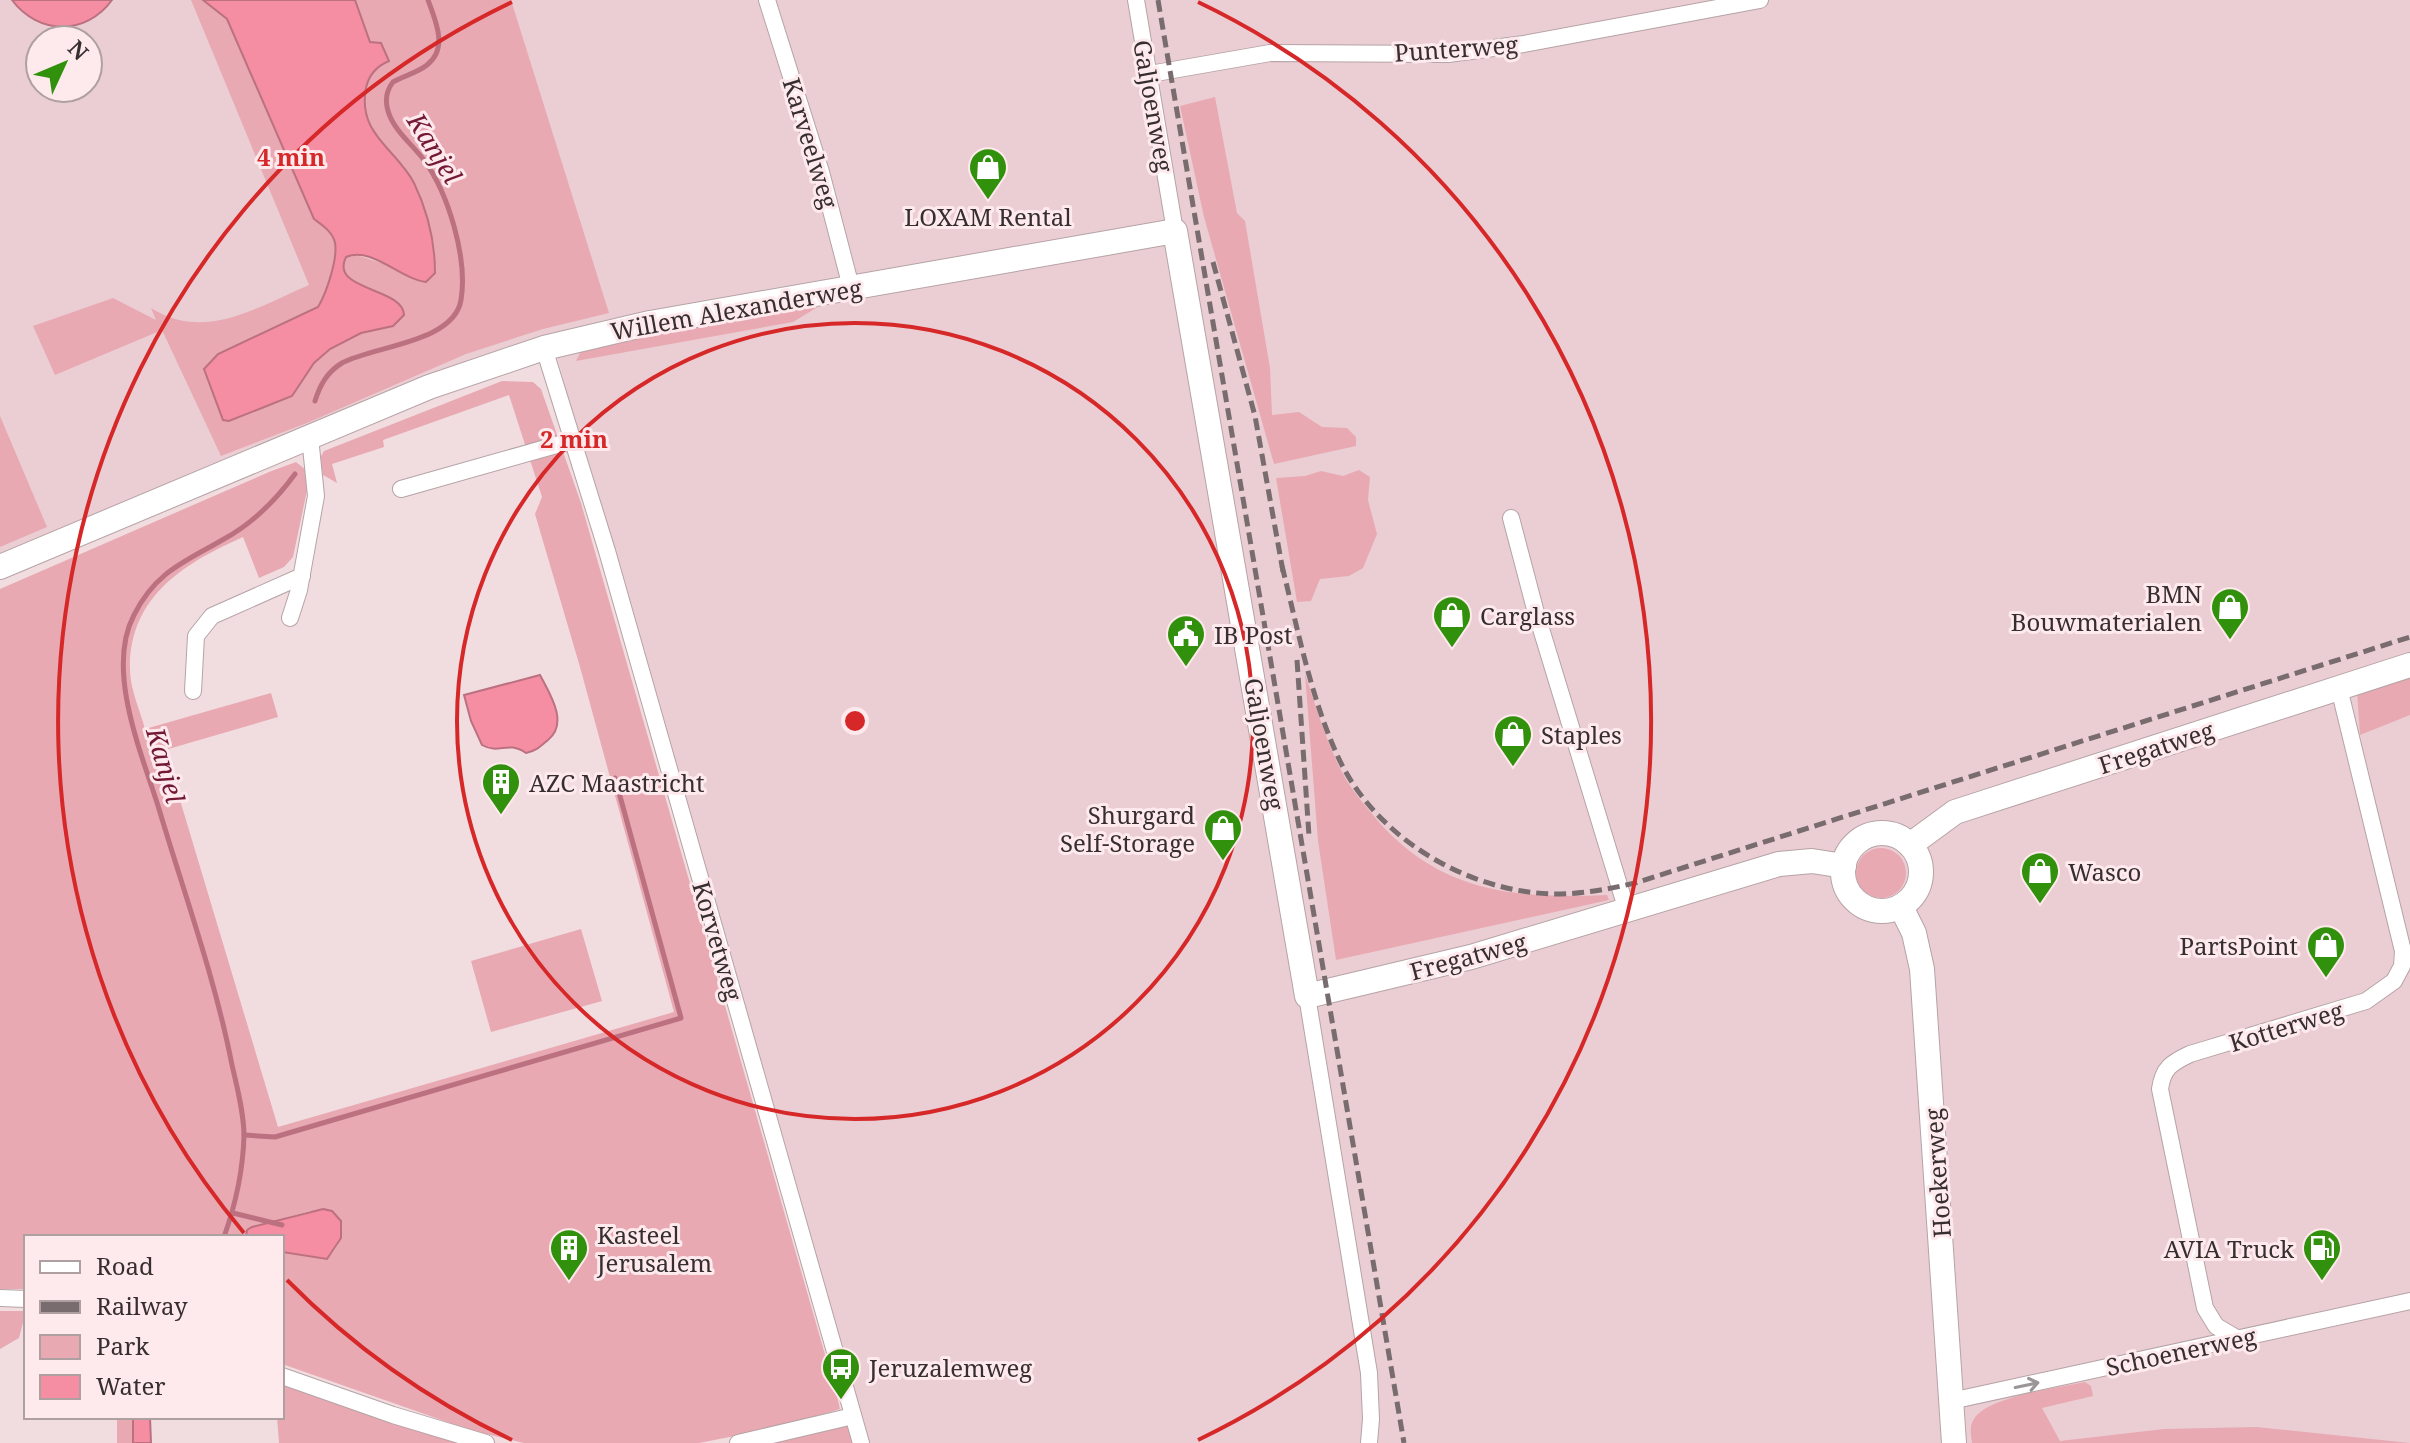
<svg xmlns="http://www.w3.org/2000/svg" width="2410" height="1443" viewBox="0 0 2410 1443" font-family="'Noto Serif',serif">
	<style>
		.built { fill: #ebced3; fill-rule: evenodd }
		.green { fill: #e8a9b3 }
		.water { fill: #f58ea2; stroke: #bc7180; stroke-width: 2 }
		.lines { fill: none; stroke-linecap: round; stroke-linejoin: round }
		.stream { stroke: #bc7180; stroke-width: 5 }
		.street-casing { stroke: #b6a3a6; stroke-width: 18 }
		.secondary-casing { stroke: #b6a3a6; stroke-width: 26 }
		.street { stroke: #fff; stroke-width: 16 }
		.secondary { stroke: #fff; stroke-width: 24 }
		.rail { stroke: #796c6e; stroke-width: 5; stroke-dasharray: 12 6; stroke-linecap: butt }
		.oneway { stroke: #9a9697 }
		.ring { fill: none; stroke: #d62828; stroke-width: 4 }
		.labels { text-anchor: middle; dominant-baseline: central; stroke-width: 6; stroke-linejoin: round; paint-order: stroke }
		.street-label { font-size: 24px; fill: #362e2f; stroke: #feeaed }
		.poi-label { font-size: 24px; fill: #362e2f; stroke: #feeaed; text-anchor: start }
		.water-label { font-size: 26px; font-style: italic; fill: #731935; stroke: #feeaed }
		.centre { fill: #d62828; stroke: #feeaed; stroke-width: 4 }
		.ring-label { font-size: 24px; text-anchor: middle; font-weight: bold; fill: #d62828; stroke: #feeaed; stroke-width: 6; stroke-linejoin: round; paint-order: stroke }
	</style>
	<rect width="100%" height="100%" fill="#f1dde0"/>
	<path class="built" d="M0 0H2410V1443H851L551 334 0 555ZM40 40H88V88H40Z"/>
	<g class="green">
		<path d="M191 0H203L227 19 314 218 331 233 335 243V257L327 292 318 307 304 316 223 420 229 421 292 396 314 363 330 349 361 333 385 328 358 284 349 278 343 270V262L346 257 353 254 381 263 428 217 405 167 377 138 366 113 364 98 368 79 378 66 381 43H370L355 0H511L609 313 543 329 466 354 307 423 221 456 162 330 55 375 33 326 113 298 156 320 151 308C205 342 257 307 309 285Z"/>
		<polygon points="1215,97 1237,213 1245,221 1270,368 1272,415 1299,412 1322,427 1347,428 1356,437 1356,446 1274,464 1204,217 1180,106"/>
		<polygon points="821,305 793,322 576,361 580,353 596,344"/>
		<path d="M502 381 533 382 541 389 581 503 838 1400 840 1409 780 1427 699 1443H524L470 1430 282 1364V1252L327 1259C338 1247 348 1231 337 1216 329 1214 319 1211 311 1211 304 1212 255 1227 247 1230L246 1237H26V1289H0V589L269 472 296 462 306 470 309 481 293 557 284 567 259 578 243 537C185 563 129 596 130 669 130 689 140 710 145 729L271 693 278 717 165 750 278 1127 674 1012 580 667 535 514 542 497 509 395 383 440 384 447 332 464 337 483 323 475 320 458 324 451Z"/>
		<polygon points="0,416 47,527 0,547"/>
		<polygon points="1359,470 1370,477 1368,500 1377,534 1363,568 1349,576 1320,579 1311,601 1297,602 1276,478 1305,476 1321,471 1343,476"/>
		<path d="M1305 674C1316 707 1326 741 1342 772 1351 790 1365 805 1378 821 1441 893 1517 899 1607 895L1609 900 1336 960 1318 841Z"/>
		<polygon points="2410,674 2410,715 2360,735 2357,691"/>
		<circle cx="1881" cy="873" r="25"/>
		<polygon points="581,929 602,1001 491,1032 471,961"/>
		<polygon points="0,1311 26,1311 19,1338 0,1349"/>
		<polygon points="282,1382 473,1443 279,1443 277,1417 282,1417"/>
		<path d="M2085 1382 2091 1386 2093 1396 2042 1408 2060 1441 2164 1429 2256 1427 2410 1443H1972C1971 1435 1969 1426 1974 1419 1988 1396 2059 1388 2085 1382Z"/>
		<rect x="117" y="1417" width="16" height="26"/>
		<polygon points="846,1423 851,1426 854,1443 753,1443"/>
	</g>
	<g class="water">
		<path d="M12 0H112C86 36 38 35 12 0Z"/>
		<path d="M203 0H355L370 42 381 43 389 61C377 66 369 74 366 88 357 135 397 149 414 183 428 212 435 241 435 273L426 282C400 279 372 246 346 257 329 291 403 287 404 315L393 326 361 333 330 349 314 363 292 396 229 421 223 420 204 369 218 354 318 307C326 294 338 259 335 243 333 232 322 225 314 219L227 19Z"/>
		<path d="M540 675C550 694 569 723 548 740 541 746 536 751 526 753 507 740 500 755 482 745L471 721 464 695Z"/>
		<polygon points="323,1209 332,1211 341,1221 341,1238 327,1259 282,1252 282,1237 246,1237 247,1230 252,1227"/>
		<polygon points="133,1417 150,1417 151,1443 133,1443"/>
	</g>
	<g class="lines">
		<g class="stream">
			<path d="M315 401C320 385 327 372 342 363 372 346 454 343 461 300 468 258 448 193 424 160 412 144 394 131 388 111 385 101 386 91 393 82 403 76 417 73 427 65 449 48 435 20 428 0"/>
			<polyline points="244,1135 275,1137 681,1018 615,778"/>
			<polyline points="233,1213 282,1225"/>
			<path d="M224 1237C235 1206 243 1169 244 1136 244 1113 237 1087 232 1065 215 978 184 893 159 809 142 754 105 670 134 615 156 571 185 562 224 539 253 523 276 500 295 474"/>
		</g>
		<g class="street-casing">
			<g id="street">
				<polyline points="767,0 821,172 851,287"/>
				<polyline points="1136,0 1175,231"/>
				<polyline points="1150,74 1270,53 1448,54 1524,44 1760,0"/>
				<polyline points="544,348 607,551 861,1443"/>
				<polyline points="401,489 574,440"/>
				<polyline points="1511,518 1535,609 1627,911"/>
				<polyline points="290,618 299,590 316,496 310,437"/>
				<polyline points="193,691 196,636 212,616 302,576"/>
				<polyline points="1307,996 1369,1373 1371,1419 1369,1443"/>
				<polyline points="0,1298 26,1299"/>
				<path d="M2238 1339 2216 1326 2205 1308 2160 1089C2163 1068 2171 1063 2190 1054L2366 1001 2394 981 2402 966 2403 951 2339 688"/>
				<polyline points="282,1376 393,1415 486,1443"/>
				<polyline points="1951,1401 2410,1301"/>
				<polyline points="738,1443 853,1416"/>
			</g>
		</g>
		<g class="secondary-casing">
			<g id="secondary">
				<polyline points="0,567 429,387 544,348 650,323 1175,231 1307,996 1471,957 1779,864 1812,861 1844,866"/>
				<circle cx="1882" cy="872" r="39"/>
				<polyline points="1910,845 1955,812 2410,665"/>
				<polyline points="1901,907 1914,933 1922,969 1954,1443"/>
			</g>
		</g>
		<use href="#street" class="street"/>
		<use href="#secondary" class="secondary"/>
		<g class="rail">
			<polyline points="1158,0 1404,1443"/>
			<polyline points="1213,262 1255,416 1284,577"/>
			<path d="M1282 566C1298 630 1311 699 1339 759 1377 839 1469 893 1556 894 1583 894 1609 889 1635 883L2410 637"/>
			<polyline points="1297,660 1309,836"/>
		</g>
	</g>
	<defs><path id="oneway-shaft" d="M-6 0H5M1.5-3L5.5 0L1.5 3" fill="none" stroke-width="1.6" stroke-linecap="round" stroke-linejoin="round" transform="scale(2)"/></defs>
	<use class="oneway" href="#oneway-shaft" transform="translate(2027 1385) rotate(-12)"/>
	<g class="ring">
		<circle cx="855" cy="721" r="398"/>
		<path d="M512 1440A797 797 0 0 1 287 1280M244 1233A797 797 0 0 1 512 2M1198 2A797 797 0 0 1 1198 1440"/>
	</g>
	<defs>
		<g id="shop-pin" transform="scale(2)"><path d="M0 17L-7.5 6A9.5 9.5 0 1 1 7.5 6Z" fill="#31910c" stroke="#feeaed"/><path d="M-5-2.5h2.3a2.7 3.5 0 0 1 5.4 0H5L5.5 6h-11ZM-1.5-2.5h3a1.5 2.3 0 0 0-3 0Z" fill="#fff"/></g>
		<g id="civic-pin" transform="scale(2)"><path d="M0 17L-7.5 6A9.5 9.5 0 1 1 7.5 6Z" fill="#31910c" stroke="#feeaed"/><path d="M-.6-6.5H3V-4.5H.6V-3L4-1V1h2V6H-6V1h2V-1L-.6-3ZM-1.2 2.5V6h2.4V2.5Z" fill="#fff"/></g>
		<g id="building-pin" transform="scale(2)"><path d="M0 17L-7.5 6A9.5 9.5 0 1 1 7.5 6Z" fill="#31910c" stroke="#feeaed"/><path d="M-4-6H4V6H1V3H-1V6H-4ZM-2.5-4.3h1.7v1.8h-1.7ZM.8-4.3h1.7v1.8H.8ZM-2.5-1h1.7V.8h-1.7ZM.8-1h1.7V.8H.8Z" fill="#fff"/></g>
		<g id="fuel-pin" transform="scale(2)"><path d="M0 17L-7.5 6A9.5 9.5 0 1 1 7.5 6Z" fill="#31910c" stroke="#feeaed"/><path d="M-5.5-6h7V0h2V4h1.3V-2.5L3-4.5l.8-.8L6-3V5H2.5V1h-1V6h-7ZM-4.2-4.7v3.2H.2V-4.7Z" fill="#fff"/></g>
		<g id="bus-pin" transform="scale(2)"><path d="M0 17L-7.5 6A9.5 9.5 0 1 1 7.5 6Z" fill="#31910c" stroke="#feeaed"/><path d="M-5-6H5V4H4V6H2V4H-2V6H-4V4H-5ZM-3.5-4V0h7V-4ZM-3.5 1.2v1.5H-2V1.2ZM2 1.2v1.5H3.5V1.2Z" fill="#fff"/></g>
	</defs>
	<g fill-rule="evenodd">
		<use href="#shop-pin" x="988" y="167"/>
		<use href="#shop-pin" x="2230" y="607"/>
		<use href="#shop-pin" x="1452" y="615"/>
		<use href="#civic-pin" x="1186" y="634"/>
		<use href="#shop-pin" x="1513" y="734"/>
		<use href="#building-pin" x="501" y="782"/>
		<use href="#shop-pin" x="1223" y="828"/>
		<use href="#shop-pin" x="2040" y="871"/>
		<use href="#shop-pin" x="2326" y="945"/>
		<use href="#building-pin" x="569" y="1248"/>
		<use href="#fuel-pin" x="2322" y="1248"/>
		<use href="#bus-pin" x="841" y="1367"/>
	</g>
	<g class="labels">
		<g class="street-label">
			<text transform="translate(1456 48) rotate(-4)">Punterweg</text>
			<text transform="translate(1154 106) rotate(80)">Galjoenweg</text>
			<text transform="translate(811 143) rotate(73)">Karveelweg</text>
			<text transform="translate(736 309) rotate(-10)">Willem Alexanderweg</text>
			<text transform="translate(1265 744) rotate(80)">Galjoenweg</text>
			<text transform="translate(2156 747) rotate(-18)">Fregatweg</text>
			<text transform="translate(718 941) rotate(74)">Korvetweg</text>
			<text transform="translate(1468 956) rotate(-15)">Fregatweg</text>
			<text transform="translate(2286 1026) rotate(-17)">Kotterweg</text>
			<text transform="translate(1937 1173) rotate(-94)">Hoekerweg</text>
			<text transform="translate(2181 1351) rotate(-12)">Schoenerweg</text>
		</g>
		<g class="poi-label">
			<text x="988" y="216" text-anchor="middle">LOXAM Rental</text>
			<text x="2202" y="593" text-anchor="end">BMN<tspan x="2202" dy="28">Bouwmaterialen</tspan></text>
			<text x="1480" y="615">Carglass</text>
			<text x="1214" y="634">IB Post</text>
			<text x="1541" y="734">Staples</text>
			<text x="529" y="782">AZC Maastricht</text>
			<text x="1195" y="814" text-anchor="end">Shurgard<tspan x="1195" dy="28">Self-Storage</tspan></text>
			<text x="2068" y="871">Wasco</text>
			<text x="2298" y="945" text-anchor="end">PartsPoint</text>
			<text x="597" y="1234">Kasteel<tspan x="597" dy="28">Jerusalem</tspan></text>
			<text x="2294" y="1248" text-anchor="end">AVIA Truck</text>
			<text x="869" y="1367">Jeruzalemweg</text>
		</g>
		<g class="water-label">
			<text transform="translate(435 148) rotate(58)">Kanjel</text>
			<text transform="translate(166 765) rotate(74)">Kanjel</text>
		</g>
	</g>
	<circle cx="855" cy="721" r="12" class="centre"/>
	<g class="ring-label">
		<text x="291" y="166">4 min</text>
		<text x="574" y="448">2 min</text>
	</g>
	<rect x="24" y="1235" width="260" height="184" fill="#feeaed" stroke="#ae9fa1" stroke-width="2"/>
	<rect x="40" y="1261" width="40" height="12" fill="#ffffff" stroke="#ae9fa1" stroke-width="2"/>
	<text x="96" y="1275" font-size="24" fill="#362e2f">Road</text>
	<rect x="40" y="1301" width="40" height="12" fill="#796c6e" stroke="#ae9fa1" stroke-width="2"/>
	<text x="96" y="1315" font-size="24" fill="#362e2f">Railway</text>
	<rect x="40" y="1335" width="40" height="24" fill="#e8a9b3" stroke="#ae9fa1" stroke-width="2"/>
	<text x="96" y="1355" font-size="24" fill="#362e2f">Park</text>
	<rect x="40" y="1375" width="40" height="24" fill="#f58ea2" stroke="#ae9fa1" stroke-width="2"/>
	<text x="96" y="1395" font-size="24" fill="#362e2f">Water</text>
	<g transform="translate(64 64) rotate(46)"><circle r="38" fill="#feeaed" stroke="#ae9fa1" stroke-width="2"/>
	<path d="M0-6L14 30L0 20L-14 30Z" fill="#31910c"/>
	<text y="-12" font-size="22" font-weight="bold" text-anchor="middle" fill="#362e2f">N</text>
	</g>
</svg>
